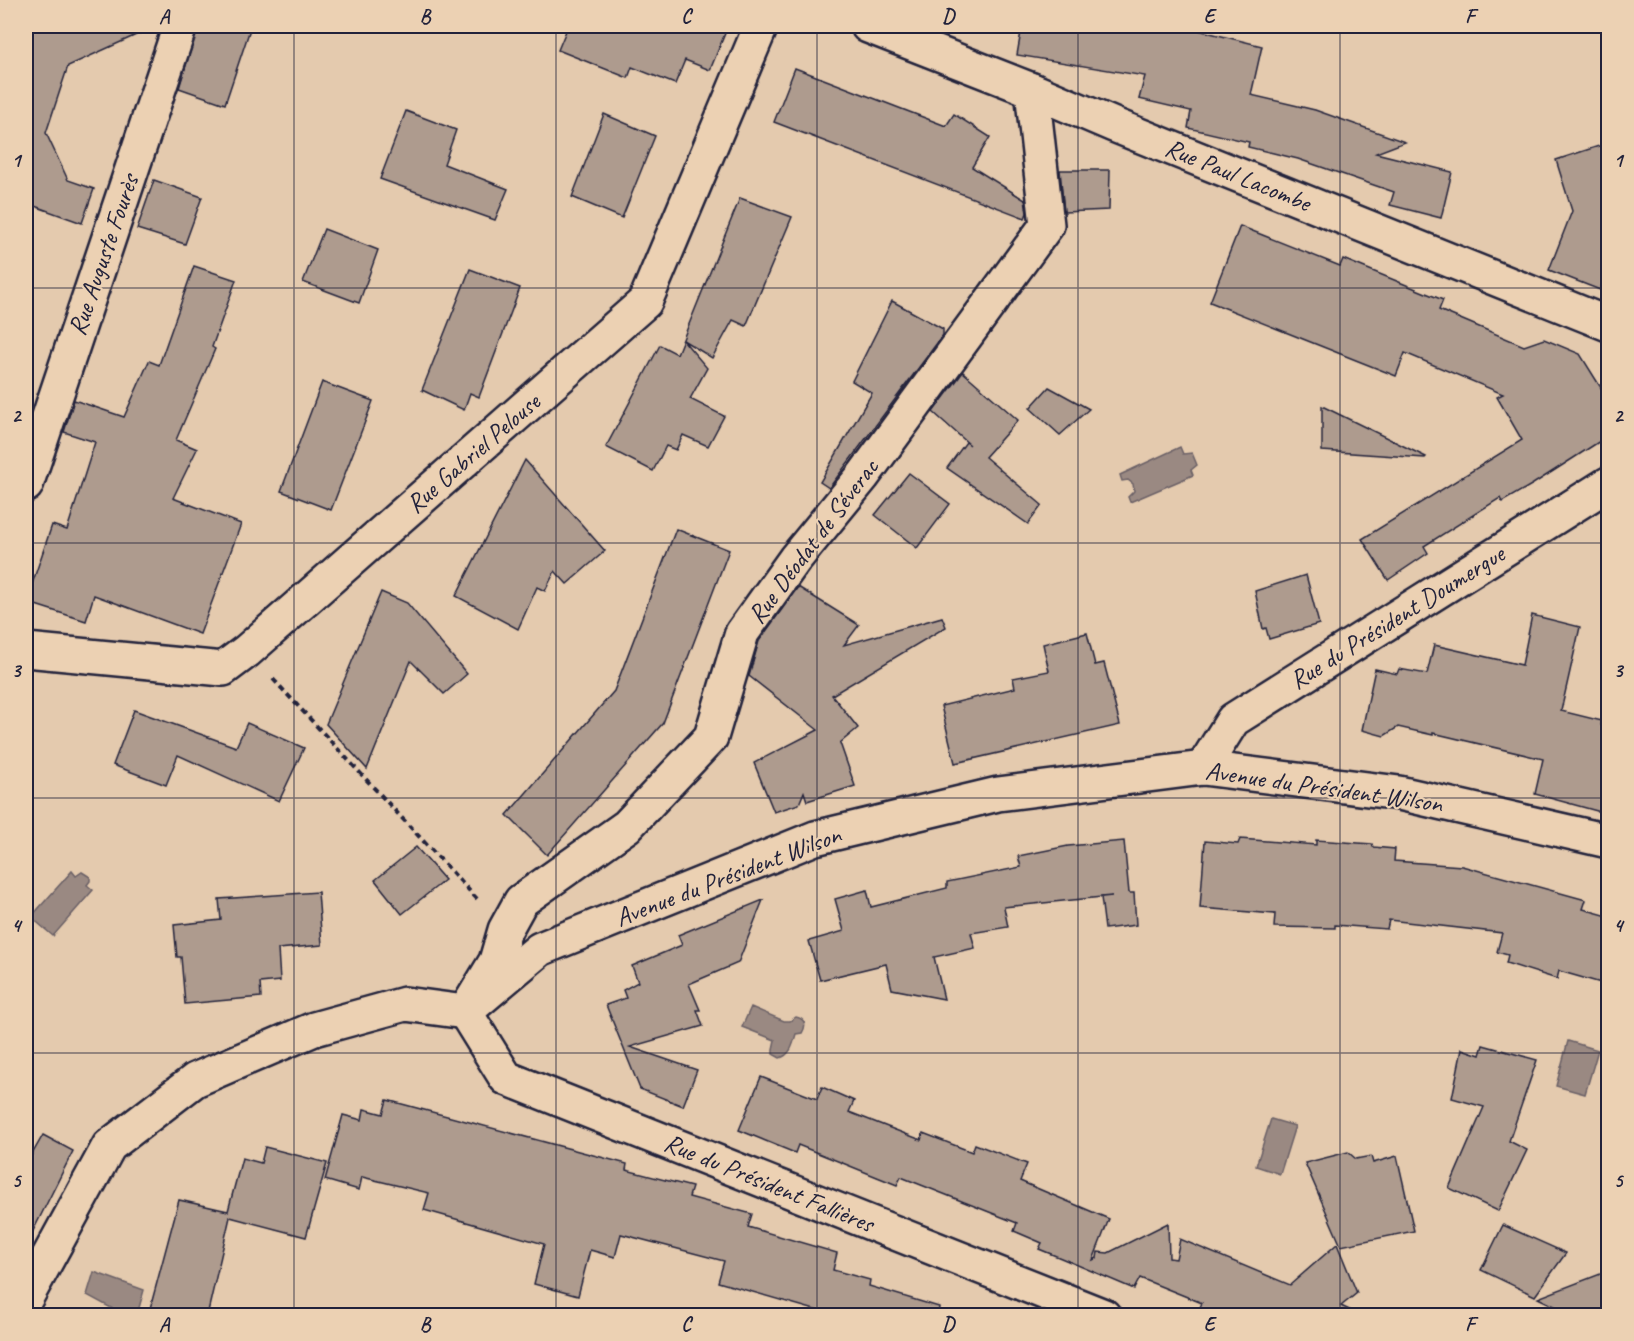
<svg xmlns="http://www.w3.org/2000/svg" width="1634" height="1341" viewBox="0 0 1634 1341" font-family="Caveat,sans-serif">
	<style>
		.water { fill: #9a8982; stroke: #6a6066; stroke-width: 1.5 }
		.building { fill: #ae9b8e; stroke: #22223b; stroke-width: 1.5 }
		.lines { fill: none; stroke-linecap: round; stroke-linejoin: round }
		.minor-casing { stroke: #22223b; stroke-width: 38 }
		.path { stroke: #22223b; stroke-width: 4; stroke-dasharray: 6 4.5; stroke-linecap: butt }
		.minor { stroke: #ecd1b3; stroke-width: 33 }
		.grid { fill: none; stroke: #22223b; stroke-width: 1.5; stroke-opacity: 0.55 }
		.labels { text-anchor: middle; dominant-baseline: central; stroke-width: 4.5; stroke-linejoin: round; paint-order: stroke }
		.street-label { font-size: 26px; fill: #22223b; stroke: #ecd1b3 }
		.neatline { fill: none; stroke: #22223b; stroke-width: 2 }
		.grid-label { font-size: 20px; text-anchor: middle; font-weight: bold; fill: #22223b }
	</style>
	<rect width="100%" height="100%" fill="#e4caae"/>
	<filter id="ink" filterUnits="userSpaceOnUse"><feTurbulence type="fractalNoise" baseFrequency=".0167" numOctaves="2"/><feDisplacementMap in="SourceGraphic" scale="12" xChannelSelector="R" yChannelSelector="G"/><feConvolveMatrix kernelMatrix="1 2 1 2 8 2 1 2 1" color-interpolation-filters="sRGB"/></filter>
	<g filter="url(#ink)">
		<g class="water">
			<polygon points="1180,447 1183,454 1192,453 1197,465 1191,470 1193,475 1130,502 1128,497 1134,491 1133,484 1128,480 1122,481 1120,475"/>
			<polygon points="72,871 76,876 82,872 90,877 90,881 87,885 93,890 53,936 31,917"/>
			<path d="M751 1007 784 1021H790L796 1017C805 1019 807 1025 802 1033L796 1034C793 1044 791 1055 780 1058L773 1054V1049L775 1040 742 1027Z"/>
			<polygon points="1568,1041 1598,1050 1585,1094 1556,1086"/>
			<polygon points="1271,1119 1295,1126 1280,1174 1256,1166"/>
			<polygon points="94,1272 144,1290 137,1315 124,1315 87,1295"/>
		</g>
		<g class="building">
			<polygon points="26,26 156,26 68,66 46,133 68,180 94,189 82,223 26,203"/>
			<polygon points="198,26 251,26 225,104 179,88"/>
			<polygon points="568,26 728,26 710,70 685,60 675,84 632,67 628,78 558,50"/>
			<polygon points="1022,26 1182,26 1262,46 1251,95 1315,110 1405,142 1376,153 1452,172 1441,218 1390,205 1394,192 1298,159 1248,147 1249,142 1188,128 1191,111 1139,99 1145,76 1017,55"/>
			<polygon points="795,68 946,126 954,114 990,137 972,167 1025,200 1027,213 1025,218 774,122"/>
			<polygon points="406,111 456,130 444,164 508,189 495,220 380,179"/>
			<polygon points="604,114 655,136 622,218 572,197"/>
			<polygon points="1608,143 1608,268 1600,290 1549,270 1572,211 1556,160"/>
			<polygon points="1060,170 1110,170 1109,210 1064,212"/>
			<polygon points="154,180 202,197 185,244 137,229"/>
			<polygon points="740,198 792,217 746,326 733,320 712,358 683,340 707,368 690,399 724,416 708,446 683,435 676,450 666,446 653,471 606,447 660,345 677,354"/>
			<polygon points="1240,226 1340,266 1343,259 1443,300 1439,310 1524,346 1544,339 1580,354 1608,399 1608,436 1533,484 1502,502 1500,498 1424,546 1428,553 1388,580 1362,539 1522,440 1497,397 1503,394 1405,353 1396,376 1210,302"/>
			<polygon points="324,229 378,250 359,303 303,282"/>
			<polygon points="194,266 236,280 212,347 215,349 176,440 197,449 173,498 241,524 200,634 94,595 86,621 26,602 52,525 67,530 95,442 64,432 74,400 124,417 149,361 159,365"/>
			<polygon points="470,269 520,288 479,397 470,393 464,410 422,390"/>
			<polygon points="892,301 943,329 943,335 829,488 820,482 872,393 852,381"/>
			<polygon points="963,372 1018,420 985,457 1042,505 1028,524 947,468 966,442 970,445 933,412"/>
			<polygon points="322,382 373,401 331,510 281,491"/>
			<polygon points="1049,387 1089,409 1060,435 1030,408"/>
			<polygon points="1322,406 1426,457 1425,458 1322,451"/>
			<polygon points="525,460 605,551 567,584 555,571 545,591 537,587 518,629 456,596"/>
			<polygon points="909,473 950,504 917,548 875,515"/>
			<polygon points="676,529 729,550 663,723 547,855 507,815 614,691"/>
			<polygon points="1306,575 1319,624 1269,639 1266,628 1263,629 1255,591"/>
			<polygon points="798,587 859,625 844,645 942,617 946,627 832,695 858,728 840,743 855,786 807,801 804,792 799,804 774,812 754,763 818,730 749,676 759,641"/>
			<polygon points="381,592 407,603 467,674 444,694 411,661 367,769 326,724"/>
			<polygon points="1532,615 1580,627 1561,711 1602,721 1601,725 1608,727 1608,814 1535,794 1543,759 1433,733 1433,735 1398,727 1384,736 1362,730 1375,669 1397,674 1399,669 1427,674 1434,645 1522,665"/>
			<polygon points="1087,633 1095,665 1104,663 1120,725 955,763 941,706 1015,688 1013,678 1049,671 1043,644"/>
			<polygon points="134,710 236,747 247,723 304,748 279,801 178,755 166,785 113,765"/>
			<polygon points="1240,839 1316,845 1316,840 1372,844 1373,847 1395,849 1394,861 1462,866 1586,900 1583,909 1608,916 1608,985 1559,971 1557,979 1506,963 1508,955 1497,952 1502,933 1389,920 1387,929 1335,925 1335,928 1274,927 1275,914 1200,908 1205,841 1238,844"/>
			<polygon points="1124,841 1129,893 1134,893 1136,925 1105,929 1101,897 1112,896 1004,907 1008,927 971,933 975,948 934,957 944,999 892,989 886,964 820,980 809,941 844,931 835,899 867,890 871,907 947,888 947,882 1021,867 1018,856 1068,846"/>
			<polygon points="416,847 445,880 402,914 375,880"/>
			<polygon points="318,892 322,945 278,949 280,981 260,983 261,997 185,1004 181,957 177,957 174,925 221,920 219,899"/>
			<polygon points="763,900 738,963 689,984 700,1010 697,1010 703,1026 630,1047 697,1070 683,1106 640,1089 606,1005 626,998 623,990 638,982 632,966 682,945 678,935"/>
			<polygon points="1483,1045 1537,1060 1509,1141 1527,1150 1498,1211 1449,1188 1484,1107 1452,1098 1462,1049 1480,1055"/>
			<polygon points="761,1077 817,1099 822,1087 854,1101 849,1112 921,1140 923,1133 972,1152 975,1144 1027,1164 1020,1181 1109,1219 1093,1260 1097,1258 1098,1252 1108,1253 1168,1223 1169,1258 1176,1259 1180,1239 1290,1285 1337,1244 1357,1293 1341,1306 1362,1316 1196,1316 1202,1303 1140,1278 1134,1289 1061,1258 1039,1249 1042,1243 1014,1231 1017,1223 901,1177 897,1185 798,1145 795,1153 739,1130"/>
			<polygon points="387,1100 627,1164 626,1170 692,1187 689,1197 752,1214 748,1227 837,1253 833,1270 870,1280 869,1286 939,1307 938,1316 836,1316 718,1282 724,1261 621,1234 615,1257 590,1250 578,1296 534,1284 544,1244 424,1210 429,1193 362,1177 359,1190 325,1180 343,1115 362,1120 364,1109 383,1114"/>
			<polygon points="43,1135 73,1151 26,1245 26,1165"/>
			<polygon points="265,1147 327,1163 306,1237 230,1217 207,1316 148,1316 179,1200 228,1211 242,1158 261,1163"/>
			<polygon points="1348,1152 1356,1159 1371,1156 1373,1163 1397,1156 1414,1231 1341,1246 1305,1163"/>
			<polygon points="1503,1225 1566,1253 1535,1296 1481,1270"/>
			<polygon points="1608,1271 1608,1316 1567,1316 1565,1311 1538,1298"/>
		</g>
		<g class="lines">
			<g class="minor-casing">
				<g id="minor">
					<polyline points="868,26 1032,90 1114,125 1608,324"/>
					<polyline points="1032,90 1047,225 863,476 795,559 742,633 711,737 627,826 521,901 505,930 496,961 465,1012 506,1078 1104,1316"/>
					<polyline points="26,485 180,26"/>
					<polyline points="26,650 223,669 247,651 645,302 761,26"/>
					<polyline points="1203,768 1233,720 1608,484"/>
					<polyline points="26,1298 109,1146 195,1080 314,1029 405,1004 465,1012 540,949 815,838 998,794 1203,768 1399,793 1608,841"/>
				</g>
			</g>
			<polyline class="path" points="273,679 478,900"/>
			<use href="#minor" class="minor"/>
		</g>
	</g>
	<path class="grid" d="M294 26V1316M556 26V1316M817 26V1316M1078 26V1316M1340 26V1316M26 288H1608M26 543H1608M26 798H1608M26 1053H1608"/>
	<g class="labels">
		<g class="street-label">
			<text transform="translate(1238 175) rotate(22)">Rue Paul Lacombe</text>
			<text transform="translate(103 255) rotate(-71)">Rue Auguste Fourès</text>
			<text transform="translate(473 453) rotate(-41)">Rue Gabriel Pelouse</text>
			<text transform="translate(813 541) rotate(-53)">Rue Déodat de Séverac</text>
			<text transform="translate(1397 617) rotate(-32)">Rue du Président Doumergue</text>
			<text transform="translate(1324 787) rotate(8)">Avenue du Président Wilson</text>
			<text transform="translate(728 876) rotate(-21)">Avenue du Président Wilson</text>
			<text transform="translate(769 1183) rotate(22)">Rue du Président Fallières</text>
		</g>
	</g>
	<rect width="1634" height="1341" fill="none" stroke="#ecd1b3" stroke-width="66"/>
	<rect x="33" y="33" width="1568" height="1275" class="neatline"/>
	<g class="grid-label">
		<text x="164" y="23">A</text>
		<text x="425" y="23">B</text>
		<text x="686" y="23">C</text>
		<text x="948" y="23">D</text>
		<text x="1209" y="23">E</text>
		<text x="1470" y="23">F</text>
		<text x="16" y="167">1</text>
		<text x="1618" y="167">1</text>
		<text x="16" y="422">2</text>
		<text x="1618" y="422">2</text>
		<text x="16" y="677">3</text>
		<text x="1618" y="677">3</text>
		<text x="16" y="932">4</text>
		<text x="1618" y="932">4</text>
		<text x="16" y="1187">5</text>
		<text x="1618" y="1187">5</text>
		<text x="164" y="1331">A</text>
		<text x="425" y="1331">B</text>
		<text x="686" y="1331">C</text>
		<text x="948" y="1331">D</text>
		<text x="1209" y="1331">E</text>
		<text x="1470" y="1331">F</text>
	</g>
</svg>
